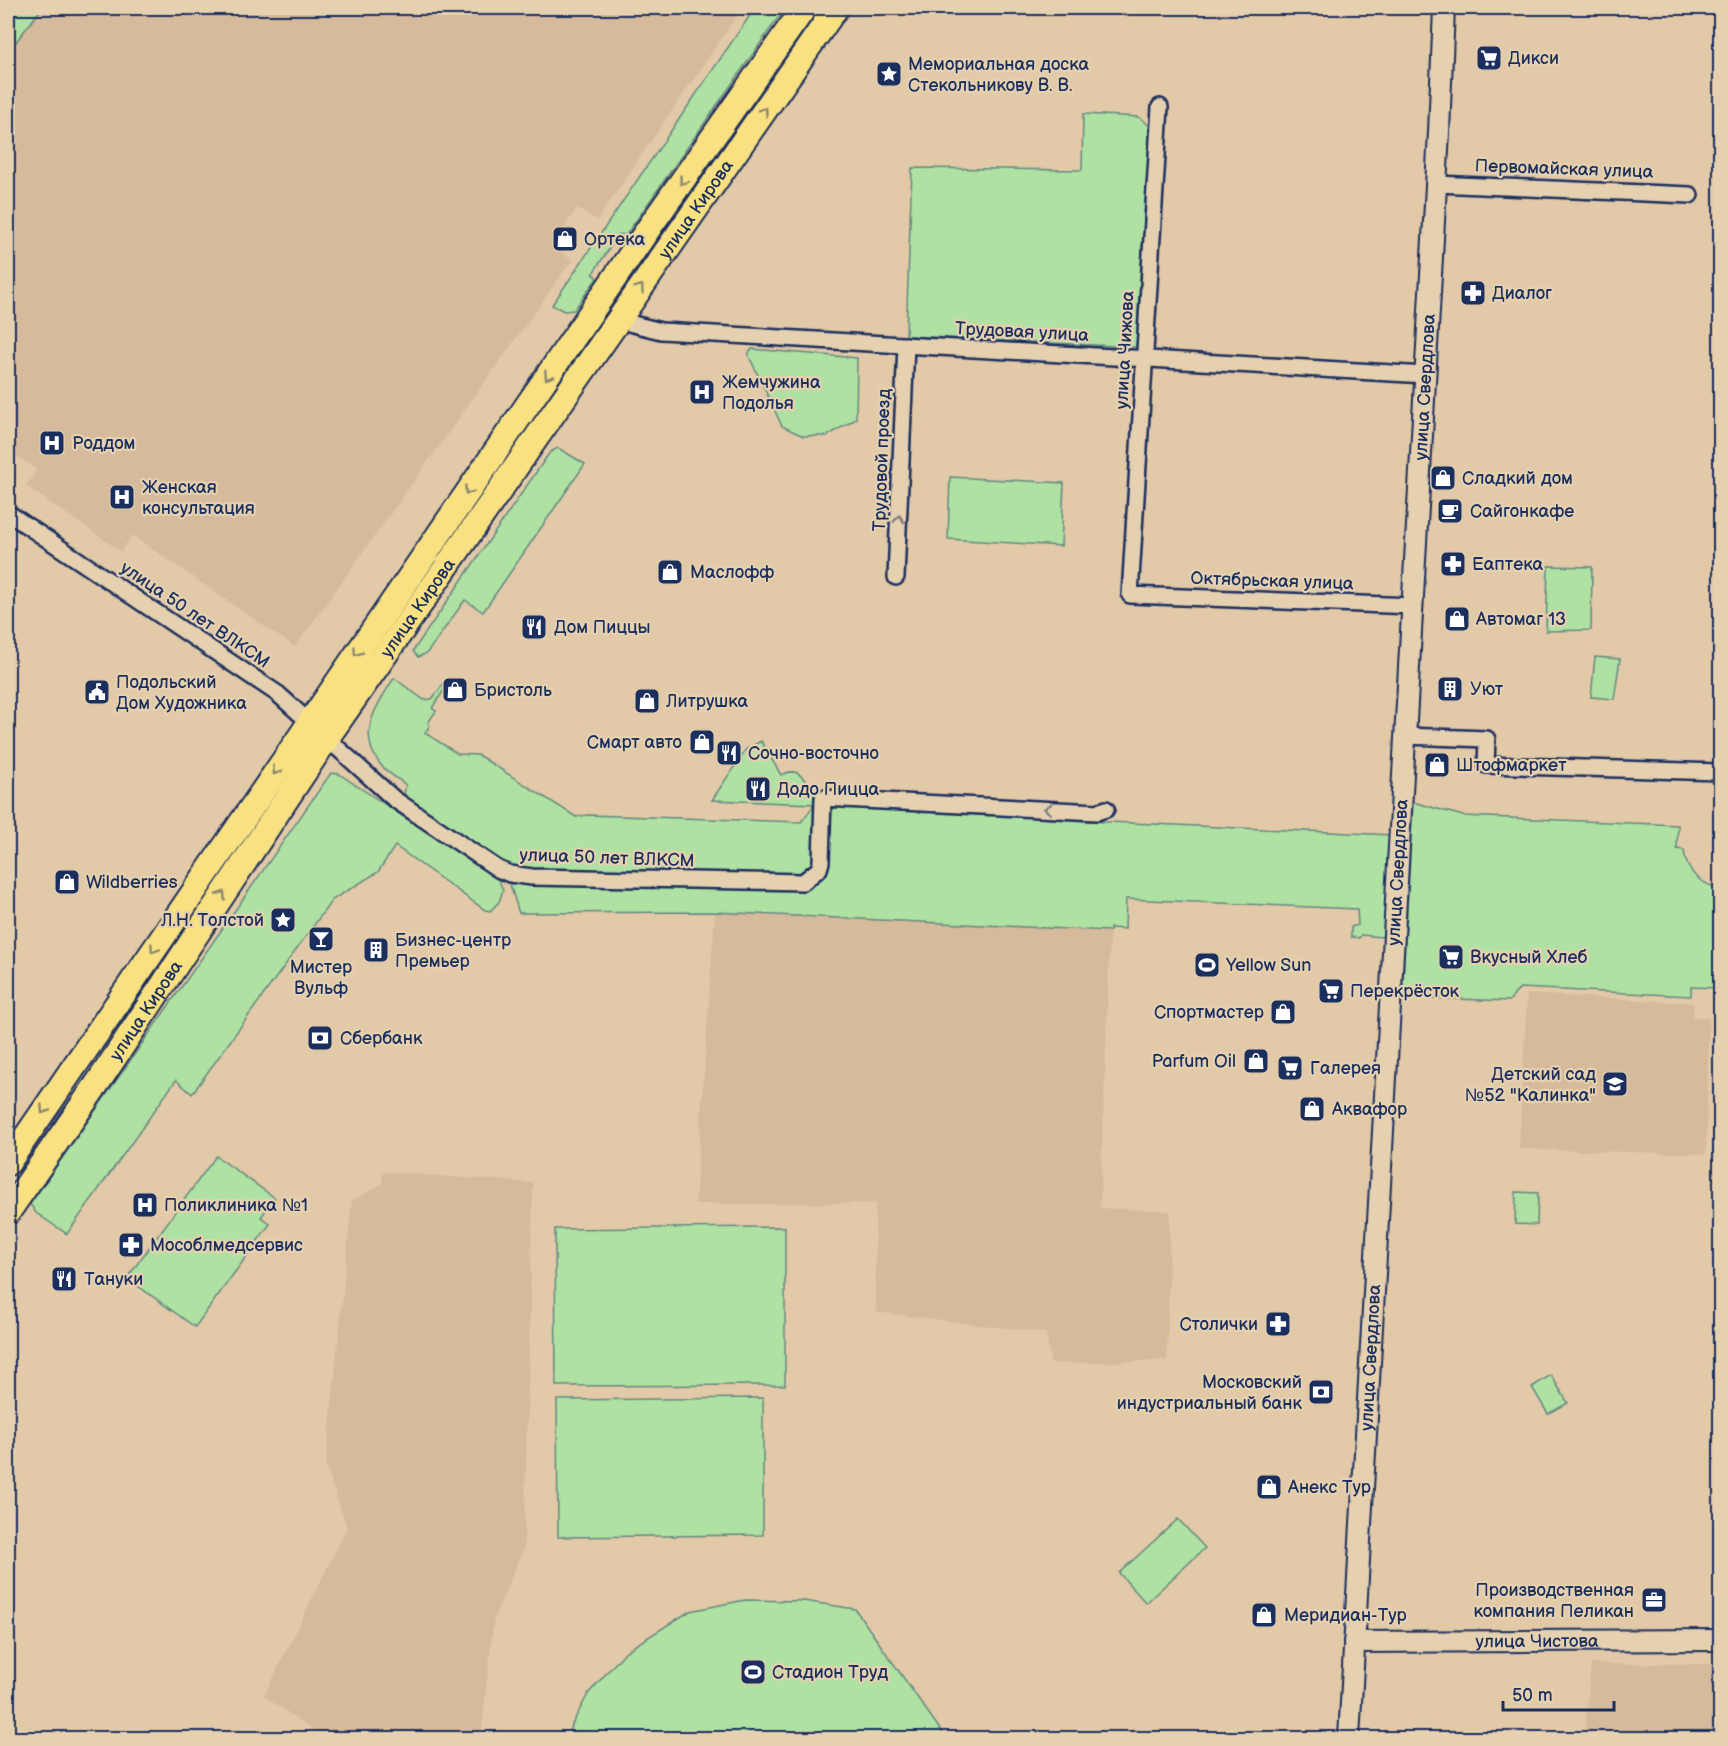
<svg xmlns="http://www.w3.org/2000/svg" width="1728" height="1746" viewBox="0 0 1728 1746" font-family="'Balsamiq Sans',sans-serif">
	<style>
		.built { fill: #d5ba9b }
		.green { fill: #aee1a2; stroke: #648880; stroke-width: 1.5 }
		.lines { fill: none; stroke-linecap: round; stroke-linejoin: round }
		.minor-casing { stroke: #1b2f5e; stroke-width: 20 }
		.tertiary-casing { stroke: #1b2f5e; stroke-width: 24 }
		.primary-casing { stroke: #1b2f5e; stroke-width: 28 }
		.minor { stroke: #e5d0af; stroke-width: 15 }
		.tertiary { stroke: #e5d0af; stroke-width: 20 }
		.primary { stroke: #f9e181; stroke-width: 24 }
		.oneway { stroke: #8a8870 }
		.oneway2 { stroke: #808086 }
		.labels { text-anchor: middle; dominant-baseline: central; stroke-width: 4.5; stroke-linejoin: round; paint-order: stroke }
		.poi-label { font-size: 18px; fill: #1b2f5e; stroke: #e5d0af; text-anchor: start }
		.street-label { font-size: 18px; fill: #1b2f5e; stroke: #e5d0af }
	</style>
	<rect width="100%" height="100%" fill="#e2c9a7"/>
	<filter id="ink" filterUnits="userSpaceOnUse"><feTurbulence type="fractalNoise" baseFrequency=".0167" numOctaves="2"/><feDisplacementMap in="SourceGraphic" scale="12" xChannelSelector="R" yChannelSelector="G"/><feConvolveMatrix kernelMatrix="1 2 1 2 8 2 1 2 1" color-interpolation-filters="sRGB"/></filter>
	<g filter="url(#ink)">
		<g class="built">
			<polygon points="42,8 742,8 597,220 577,208 552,246 572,260 295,647 132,535 121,551 26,486 37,470 8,450 8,52"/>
			<polygon points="715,912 1110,931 1100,1208 1170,1211 1167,1360 1051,1364 1046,1333 876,1312 875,1203 695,1204"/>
			<polygon points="1527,994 1694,1003 1693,1017 1709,1018 1706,1154 1519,1149"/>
			<polygon points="383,1172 533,1183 524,1548 494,1617 481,1738 325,1738 264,1696 347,1528 326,1466 352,1201 382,1184"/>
			<polygon points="1591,1664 1713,1664 1720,1678 1720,1738 1584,1738"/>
		</g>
		<g class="green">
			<polygon points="8,8 42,8 8,52"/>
			<polygon points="755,8 785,8 626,235 619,234 593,273 597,278 574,310 564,311 552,305"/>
			<polygon points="1083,114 1139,117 1150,126 1136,347 906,336 912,168 1082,170"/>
			<polygon points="752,349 857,358 856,419 827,436 803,436 782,426 748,354"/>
			<polygon points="558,448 585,464 483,612 465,600 427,653 418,657 413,651 550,452"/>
			<polygon points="950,477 1064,483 1061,546 948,539"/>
			<polygon points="1548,566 1592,567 1591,630 1546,631"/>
			<polygon points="1595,657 1620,659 1614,699 1591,697"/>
			<path d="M394 678 424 700 432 699 445 682 448 684 432 708 436 711 428 723 430 725 425 733 458 754 478 755 576 817 588 815 801 822 815 804 712 800 746 749 761 741 781 775C786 773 792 770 797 773 805 777 815 795 816 804L1087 821 1393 835 1386 934 1381 937 1361 935 1359 938 1351 937V927L1358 925 1357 909 1126 899 1125 929 1110 928V931L715 912 519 913 503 862 406 797 404 793 406 785C398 779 386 772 380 764 356 733 377 706 394 678Z"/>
			<polygon points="331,773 339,774 494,877 499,881 503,890 499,902 490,911 485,910 395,846 378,872 332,900 192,1094 176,1080 67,1234 36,1213 30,1204"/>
			<path d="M1413 802 1463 816 1678 825 1677 849 1684 850C1685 871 1701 885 1720 888V988L1691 987V996L1520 988 1509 1001 1402 997Z"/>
			<polygon points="216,1156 275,1198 261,1217 270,1224 195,1327 127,1278"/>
			<polygon points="1516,1192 1538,1193 1537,1225 1515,1224"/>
			<polygon points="785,1227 785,1385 556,1386 555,1229"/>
			<polygon points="1551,1375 1568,1403 1548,1414 1532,1387"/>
			<polygon points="763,1398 763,1535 558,1537 557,1400"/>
			<polygon points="1178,1519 1205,1548 1146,1603 1119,1573"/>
			<polygon points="745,1600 804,1601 855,1609 946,1738 565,1738 588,1694 626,1651 690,1611"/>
		</g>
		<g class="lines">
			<g class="minor-casing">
				<g id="minor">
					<polyline points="1160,107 1130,595 1413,606"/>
					<polyline points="1436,184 1690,195"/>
					<polyline points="617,320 661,331 1426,375"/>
					<polyline points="8,513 278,694 394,799 498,869 510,874 532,877 803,882 819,869 821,862 823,798 1097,812 1106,809"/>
					<polyline points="896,577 906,345"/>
					<polyline points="1405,736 1487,739 1486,765 1720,772"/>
				</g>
			</g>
			<g class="tertiary-casing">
				<g id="tertiary">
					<path id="s1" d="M1354 1642 1720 1640"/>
					<path id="s2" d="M1349 1738 1439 132 1444 8"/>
				</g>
			</g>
			<g class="primary-casing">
				<g id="primary">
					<polyline points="8,1163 651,225 804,8"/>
					<path id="s3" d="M8 1212 97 1084 327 738 836 8"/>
				</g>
			</g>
			<use href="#minor" class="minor"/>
			<use href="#tertiary" class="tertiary"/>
			<use href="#primary" class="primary"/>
		</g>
		<defs><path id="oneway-chevron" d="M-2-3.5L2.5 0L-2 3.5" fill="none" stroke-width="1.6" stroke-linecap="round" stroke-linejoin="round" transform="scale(1.5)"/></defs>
		<g class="oneway">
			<use href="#oneway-chevron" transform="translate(764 111) rotate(-55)"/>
			<use href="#oneway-chevron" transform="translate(683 181) rotate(126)"/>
			<use href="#oneway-chevron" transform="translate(640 288) rotate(-55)"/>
			<use href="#oneway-chevron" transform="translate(548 376) rotate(124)"/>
			<use href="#oneway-chevron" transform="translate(468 491) rotate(125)"/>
			<use href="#oneway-chevron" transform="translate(357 652) rotate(125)"/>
			<use href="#oneway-chevron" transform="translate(276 771) rotate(124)"/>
			<use href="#oneway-chevron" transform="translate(222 895) rotate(-57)"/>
			<use href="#oneway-chevron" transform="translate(154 949) rotate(124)"/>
			<use href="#oneway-chevron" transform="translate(44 1110) rotate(124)"/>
		</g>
		<g class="oneway2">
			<use href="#oneway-chevron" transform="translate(899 519) rotate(-88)"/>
			<use href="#oneway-chevron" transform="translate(1048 809) rotate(-177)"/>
		</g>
	</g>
	<defs>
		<g id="supermarket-square" transform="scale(1.35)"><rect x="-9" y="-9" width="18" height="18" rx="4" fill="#1b2f5e" stroke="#e5d0af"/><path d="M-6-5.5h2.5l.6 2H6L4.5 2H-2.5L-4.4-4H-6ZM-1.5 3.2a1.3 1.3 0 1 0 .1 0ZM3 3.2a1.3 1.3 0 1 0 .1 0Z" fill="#fff"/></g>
		<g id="sight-square" transform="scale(1.35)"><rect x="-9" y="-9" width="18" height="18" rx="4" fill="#1b2f5e" stroke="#e5d0af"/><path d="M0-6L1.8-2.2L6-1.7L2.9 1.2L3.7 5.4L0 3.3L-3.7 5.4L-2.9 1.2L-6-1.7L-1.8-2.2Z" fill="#fff"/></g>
		<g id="shop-square" transform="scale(1.35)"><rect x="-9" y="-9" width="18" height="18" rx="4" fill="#1b2f5e" stroke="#e5d0af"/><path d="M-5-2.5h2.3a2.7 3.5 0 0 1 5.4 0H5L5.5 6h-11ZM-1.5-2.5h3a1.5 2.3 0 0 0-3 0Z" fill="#fff"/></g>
		<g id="pharmacy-square" transform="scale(1.35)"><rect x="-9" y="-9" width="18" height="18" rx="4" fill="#1b2f5e" stroke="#e5d0af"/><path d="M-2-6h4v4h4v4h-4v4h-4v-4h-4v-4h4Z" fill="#fff"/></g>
		<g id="hospital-square" transform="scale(1.35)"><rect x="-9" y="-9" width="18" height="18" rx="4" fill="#1b2f5e" stroke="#e5d0af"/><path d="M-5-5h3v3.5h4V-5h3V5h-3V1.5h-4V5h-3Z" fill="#fff"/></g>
		<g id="cafe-square" transform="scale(1.35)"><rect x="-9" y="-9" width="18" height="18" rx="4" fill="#1b2f5e" stroke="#e5d0af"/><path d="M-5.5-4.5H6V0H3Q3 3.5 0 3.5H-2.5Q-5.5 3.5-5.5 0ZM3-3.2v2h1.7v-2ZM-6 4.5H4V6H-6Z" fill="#fff"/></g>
		<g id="restaurant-square" transform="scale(1.35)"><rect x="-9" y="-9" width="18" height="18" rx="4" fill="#1b2f5e" stroke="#e5d0af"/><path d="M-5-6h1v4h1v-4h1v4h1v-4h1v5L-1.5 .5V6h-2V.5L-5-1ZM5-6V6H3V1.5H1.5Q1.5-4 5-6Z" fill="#fff"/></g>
		<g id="building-square" transform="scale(1.35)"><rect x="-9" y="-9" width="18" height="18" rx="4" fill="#1b2f5e" stroke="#e5d0af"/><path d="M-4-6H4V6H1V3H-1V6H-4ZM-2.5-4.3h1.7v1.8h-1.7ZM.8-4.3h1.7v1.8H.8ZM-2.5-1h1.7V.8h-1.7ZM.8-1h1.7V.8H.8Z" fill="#fff"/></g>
		<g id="civic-square" transform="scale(1.35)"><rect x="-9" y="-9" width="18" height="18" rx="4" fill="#1b2f5e" stroke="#e5d0af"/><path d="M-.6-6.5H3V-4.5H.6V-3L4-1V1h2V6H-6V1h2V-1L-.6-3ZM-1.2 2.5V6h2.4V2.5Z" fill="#fff"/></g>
		<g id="bar-square" transform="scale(1.35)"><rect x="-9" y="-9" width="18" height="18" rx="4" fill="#1b2f5e" stroke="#e5d0af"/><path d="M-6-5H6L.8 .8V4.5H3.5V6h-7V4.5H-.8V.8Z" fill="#fff"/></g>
		<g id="stadium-square" transform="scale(1.35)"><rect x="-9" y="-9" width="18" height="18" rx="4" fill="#1b2f5e" stroke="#e5d0af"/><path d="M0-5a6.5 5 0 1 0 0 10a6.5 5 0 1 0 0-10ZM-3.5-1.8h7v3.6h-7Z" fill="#fff"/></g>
		<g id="bank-square" transform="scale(1.35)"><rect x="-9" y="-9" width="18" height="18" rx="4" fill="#1b2f5e" stroke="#e5d0af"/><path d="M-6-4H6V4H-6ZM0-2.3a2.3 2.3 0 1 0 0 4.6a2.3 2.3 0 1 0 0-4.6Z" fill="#fff"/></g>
		<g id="school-square" transform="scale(1.35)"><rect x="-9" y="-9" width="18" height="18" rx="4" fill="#1b2f5e" stroke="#e5d0af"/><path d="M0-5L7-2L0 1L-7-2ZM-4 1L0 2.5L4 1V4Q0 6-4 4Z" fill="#fff"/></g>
		<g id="office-square" transform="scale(1.35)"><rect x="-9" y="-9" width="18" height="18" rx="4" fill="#1b2f5e" stroke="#e5d0af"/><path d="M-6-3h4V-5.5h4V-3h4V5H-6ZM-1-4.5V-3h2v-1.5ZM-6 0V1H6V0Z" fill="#fff"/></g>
	</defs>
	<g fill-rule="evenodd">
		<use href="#supermarket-square" x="1489" y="58"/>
		<use href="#sight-square" x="889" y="74"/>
		<use href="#shop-square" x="565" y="239"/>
		<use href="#pharmacy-square" x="1473" y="293"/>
		<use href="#hospital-square" x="702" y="392"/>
		<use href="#hospital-square" x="52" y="443"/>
		<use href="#shop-square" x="1443" y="478"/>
		<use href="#hospital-square" x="122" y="497"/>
		<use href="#cafe-square" x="1450" y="511"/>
		<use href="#pharmacy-square" x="1453" y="564"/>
		<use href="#shop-square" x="670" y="572"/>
		<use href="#shop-square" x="1457" y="619"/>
		<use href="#restaurant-square" x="534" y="627"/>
		<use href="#building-square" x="1450" y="689"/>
		<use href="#shop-square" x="455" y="690"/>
		<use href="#civic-square" x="97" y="692"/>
		<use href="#shop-square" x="647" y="701"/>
		<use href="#shop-square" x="702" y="742"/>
		<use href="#restaurant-square" x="729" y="753"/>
		<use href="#shop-square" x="1437" y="765"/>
		<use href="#restaurant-square" x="758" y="789"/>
		<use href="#shop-square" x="67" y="882"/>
		<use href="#sight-square" x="283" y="920"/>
		<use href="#bar-square" x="321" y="939"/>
		<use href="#building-square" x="376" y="950"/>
		<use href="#supermarket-square" x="1451" y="957"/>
		<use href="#stadium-square" x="1207" y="965"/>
		<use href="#supermarket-square" x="1331" y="991"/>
		<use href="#shop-square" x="1283" y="1012"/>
		<use href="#bank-square" x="320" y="1038"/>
		<use href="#shop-square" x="1256" y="1061"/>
		<use href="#supermarket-square" x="1290" y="1068"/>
		<use href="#school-square" x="1615" y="1084"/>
		<use href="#shop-square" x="1312" y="1109"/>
		<use href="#hospital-square" x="145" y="1205"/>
		<use href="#pharmacy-square" x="131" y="1245"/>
		<use href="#restaurant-square" x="64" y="1279"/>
		<use href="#pharmacy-square" x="1278" y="1324"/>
		<use href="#bank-square" x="1321" y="1392"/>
		<use href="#shop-square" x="1269" y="1487"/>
		<use href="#office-square" x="1654" y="1600"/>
		<use href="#shop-square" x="1264" y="1615"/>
		<use href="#stadium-square" x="753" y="1672"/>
	</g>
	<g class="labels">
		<g class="poi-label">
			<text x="1508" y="58">Дикси</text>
			<text x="908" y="64">Мемориальная доска<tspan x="908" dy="21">Стекольникову В. В.</tspan></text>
			<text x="584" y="239">Ортека</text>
			<text x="1492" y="293">Диалог</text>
			<text x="722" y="382">Жемчужина<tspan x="722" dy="21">Подолья</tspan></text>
			<text x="72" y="443">Роддом</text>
			<text x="1462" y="478">Сладкий дом</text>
			<text x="142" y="487">Женская<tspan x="142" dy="21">консультация</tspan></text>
			<text x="1470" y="511">Сайгонкафе</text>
			<text x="1472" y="564">Еаптека</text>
			<text x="690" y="572">Маслофф</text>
			<text x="1476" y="619">Автомаг 13</text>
			<text x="554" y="627">Дом Пиццы</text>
			<text x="116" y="682">Подольский<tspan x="116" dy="21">Дом Художника</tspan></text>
			<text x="1470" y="689">Уют</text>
			<text x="474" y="690">Бристоль</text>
			<text x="666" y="701">Литрушка</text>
			<text x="682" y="742" text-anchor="end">Смарт авто</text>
			<text x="748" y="753">Сочно-восточно</text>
			<text x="1456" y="765">Штофмаркет</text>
			<text x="777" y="789">Додо Пицца</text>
			<text x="86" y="882">Wildberries</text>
			<text x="264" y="920" text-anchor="end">Л.Н. Толстой</text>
			<text x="395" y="940">Бизнес-центр<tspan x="395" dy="21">Премьер</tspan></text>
			<text x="1470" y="957">Вкусный Хлеб</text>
			<text x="1226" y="965">Yellow Sun</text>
			<text x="321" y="967" text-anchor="middle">Мистер<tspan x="321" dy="21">Вульф</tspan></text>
			<text x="1350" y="991">Перекрёсток</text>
			<text x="1264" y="1012" text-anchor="end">Спортмастер</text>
			<text x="340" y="1038">Сбербанк</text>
			<text x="1236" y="1061" text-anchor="end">Parfum Oil</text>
			<text x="1310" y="1068">Галерея</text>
			<text x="1596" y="1074" text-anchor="end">Детский сад<tspan x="1596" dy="21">№52 "Калинка"</tspan></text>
			<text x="1332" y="1109">Аквафор</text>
			<text x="164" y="1205">Поликлиника №1</text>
			<text x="150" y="1245">Мособлмедсервис</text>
			<text x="84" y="1279">Тануки</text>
			<text x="1258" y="1324" text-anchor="end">Столички</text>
			<text x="1302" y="1382" text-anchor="end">Московский<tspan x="1302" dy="21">индустриальный банк</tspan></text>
			<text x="1288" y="1487">Анекс Тур</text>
			<text x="1634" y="1590" text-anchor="end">Производственная<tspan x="1634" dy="21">компания Пеликан</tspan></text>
			<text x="1284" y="1615">Меридиан-Тур</text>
			<text x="772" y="1672">Стадион Труд</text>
		</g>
		<g class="street-label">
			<text transform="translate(1564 169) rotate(2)">Первомайская улица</text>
			<text stroke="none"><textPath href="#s3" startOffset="1216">улица Кирова</textPath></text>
			<text transform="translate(1022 332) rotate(3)">Трудовая улица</text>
			<text transform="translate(1125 350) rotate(-87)">улица Чижова</text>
			<text stroke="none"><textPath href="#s2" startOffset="1353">улица Свердлова</textPath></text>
			<text transform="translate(882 460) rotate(-88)">Трудовой проезд</text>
			<text transform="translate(1272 581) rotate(2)">Октябрьская улица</text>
			<text stroke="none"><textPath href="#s3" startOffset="730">улица Кирова</textPath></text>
			<text transform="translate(195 615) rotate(34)">улица 50 лет ВЛКСМ</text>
			<text transform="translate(607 858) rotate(2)">улица 50 лет ВЛКСМ</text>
			<text stroke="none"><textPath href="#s2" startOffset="867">улица Свердлова</textPath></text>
			<text stroke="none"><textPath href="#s3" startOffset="244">улица Кирова</textPath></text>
			<text stroke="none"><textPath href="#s2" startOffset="381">улица Свердлова</textPath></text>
			<text stroke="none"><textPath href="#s1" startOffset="183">улица Чистова</textPath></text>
		</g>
	</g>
	<rect width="1728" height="1746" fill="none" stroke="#e5d0af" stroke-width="30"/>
	<rect x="15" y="15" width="1698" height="1716" fill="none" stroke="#1b2f5e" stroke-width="2" filter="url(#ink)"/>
	<path d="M1503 1701v9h111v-9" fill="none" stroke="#1b2f5e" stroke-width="3"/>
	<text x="1512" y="1701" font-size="18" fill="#1b2f5e" stroke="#e5d0af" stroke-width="4.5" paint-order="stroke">50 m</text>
</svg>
